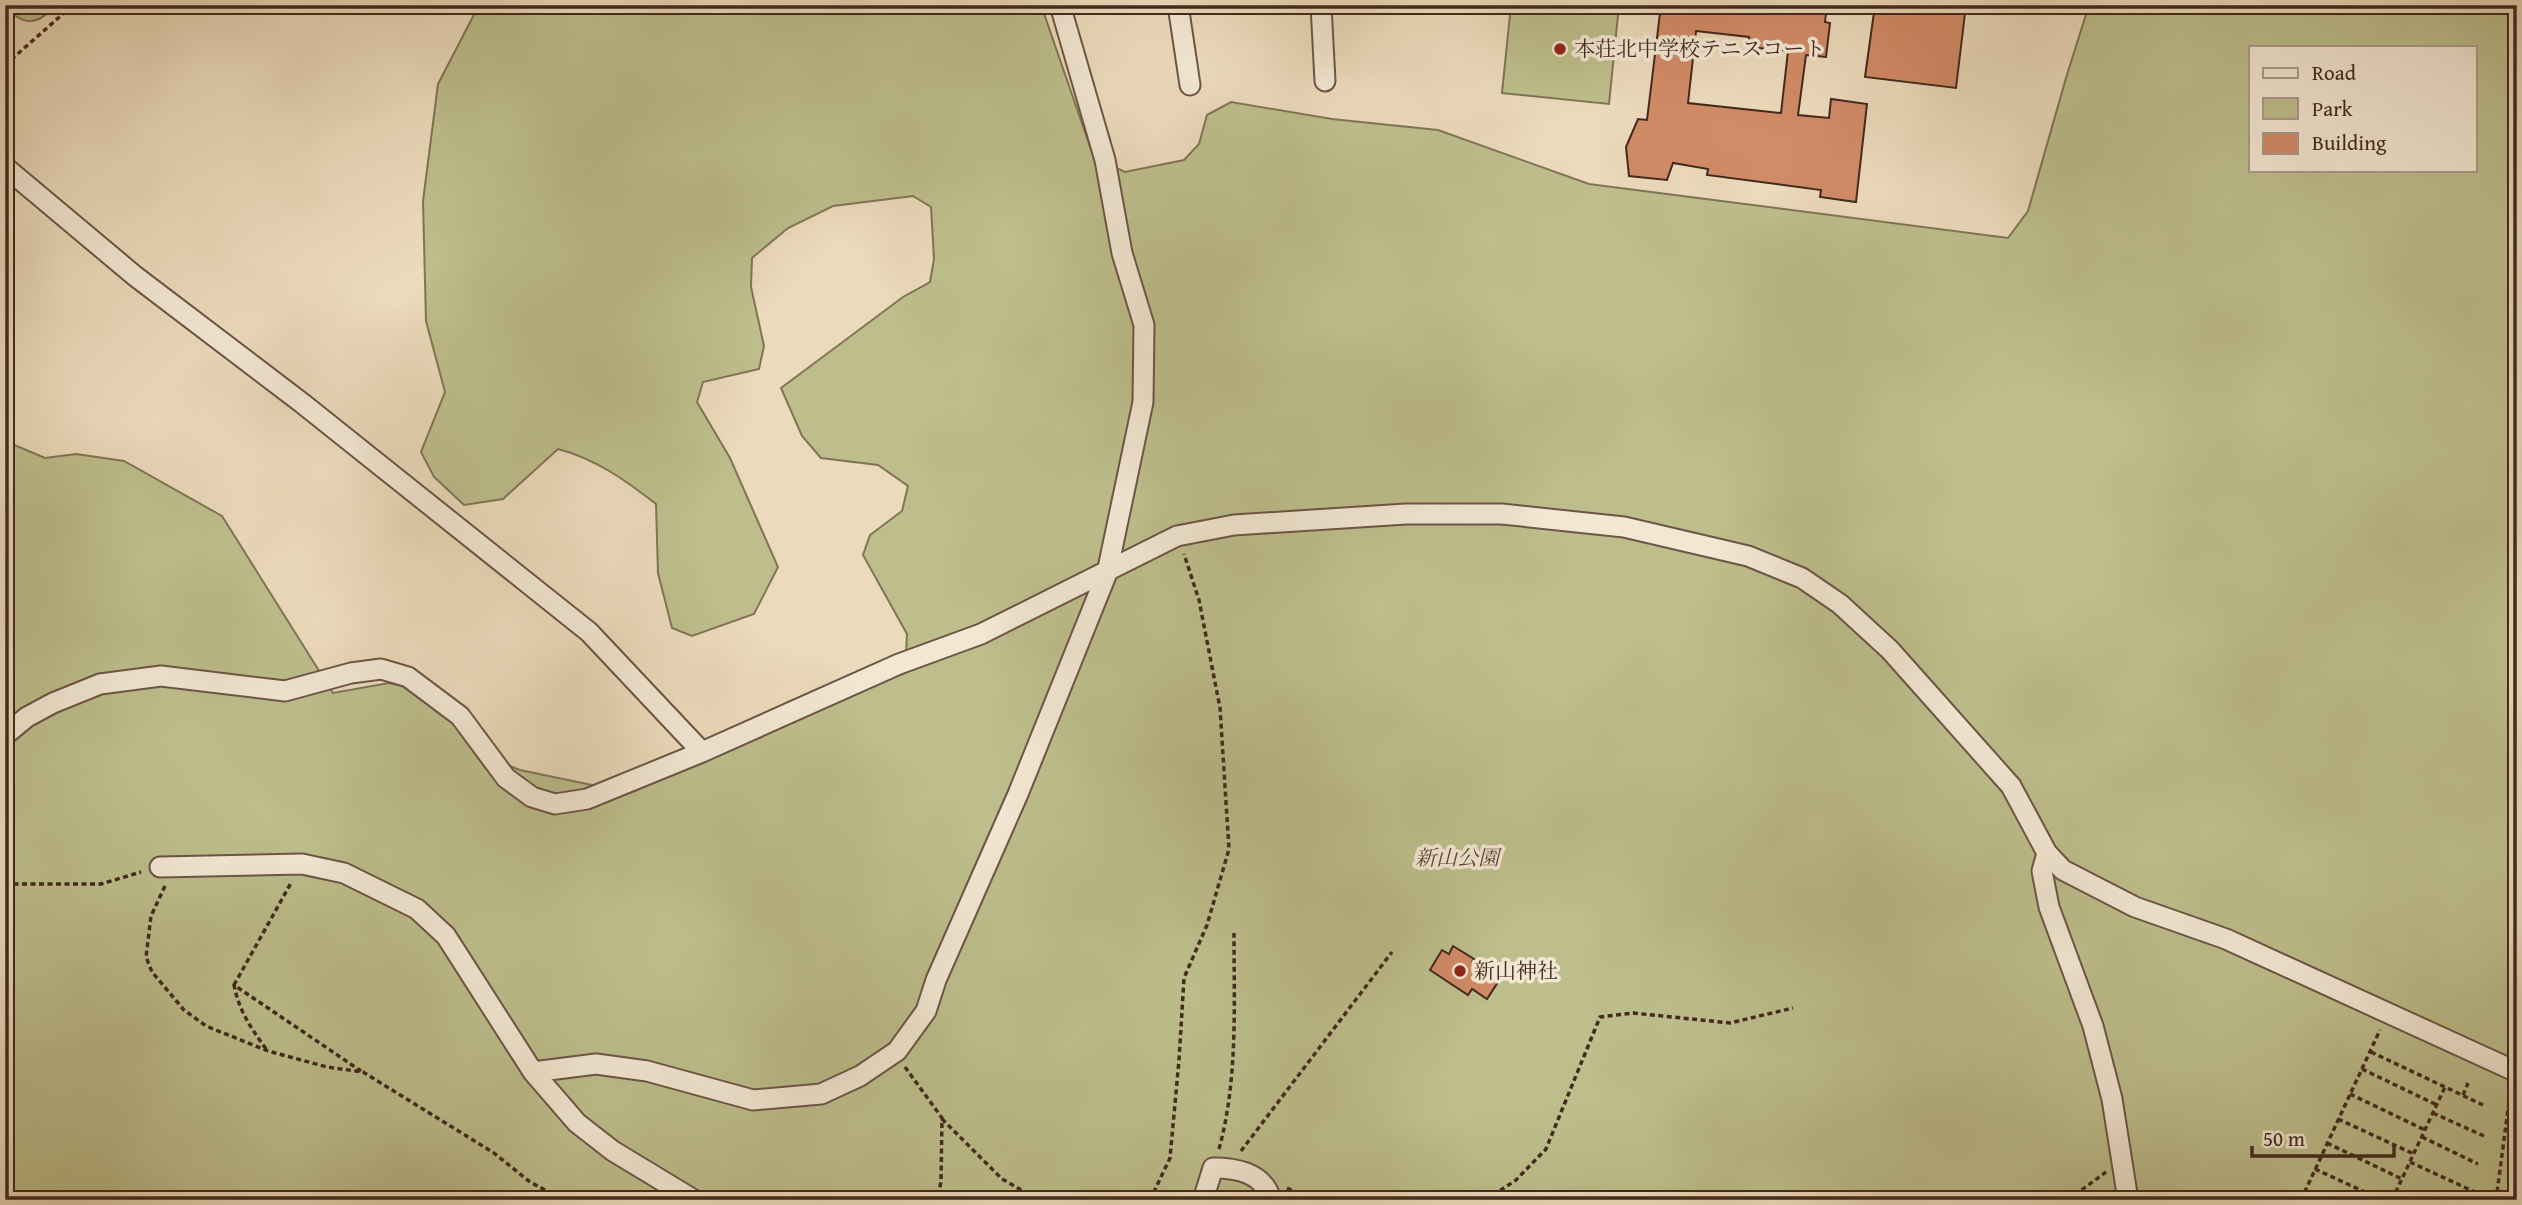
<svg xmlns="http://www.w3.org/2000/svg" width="2522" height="1205" font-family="'Gentium Book Plus','Noto Serif JP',serif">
	<rect width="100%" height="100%" fill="#ebdabb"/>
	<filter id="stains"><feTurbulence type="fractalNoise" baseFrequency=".00286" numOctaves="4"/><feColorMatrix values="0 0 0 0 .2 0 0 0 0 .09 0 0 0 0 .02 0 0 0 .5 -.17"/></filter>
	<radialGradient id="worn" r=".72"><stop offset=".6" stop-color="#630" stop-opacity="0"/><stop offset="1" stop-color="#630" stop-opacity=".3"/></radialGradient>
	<path fill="#bdbe8c" stroke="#807455" stroke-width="2" fill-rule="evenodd" d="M 5,5 L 56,5 C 38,25 23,28 5,5 Z
		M 479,5 L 1041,5 L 1094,158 L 1125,172 L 1184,160 L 1199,144 L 1207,115 L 1231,102 L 1332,119 L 1438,130 L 1589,184 L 2008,238 L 2028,211 L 2066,78 L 2089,5 L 2517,5 L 2517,1200 L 5,1200 L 5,441 L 45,458 L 76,454 L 124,461 L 222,516 L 333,693 L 389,683 L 402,686 L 455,723 L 478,754 L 520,770 L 630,793 L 869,685 L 905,673 L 907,634 L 863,555 L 870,535 L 902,511 L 908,486 L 878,465 L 821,458 L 802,436 L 781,388 L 903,297 L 930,282 L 934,259 L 931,207 L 913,196 L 833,206 L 788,228 L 752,258 L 751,287 L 764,346 L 759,369 L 703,382 L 697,402 L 730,458 L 778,567 L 754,614 L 692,636 L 672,628 L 658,573 L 656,504 C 625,480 596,459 558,449 L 503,499 L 464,505 L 434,477 L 421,452 L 445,392 L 426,321 L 423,201 L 438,84 ZM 2251,47 L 2475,47 L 2475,170 L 2251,170 Z
		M 1511,5 L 1619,5 L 1609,104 L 1502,93 Z"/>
	<path fill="#d18b67" stroke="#42291e" stroke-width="2" fill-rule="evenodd" d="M 1661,5 L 1827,5 L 1825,22 L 1830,23 L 1826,57 L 1806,55 L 1798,115 L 1829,118 L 1831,99 L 1867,104 L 1856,202 L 1820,197 L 1821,190 L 1707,175 L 1708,169 L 1673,163 L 1667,180 L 1629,176 L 1626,147 L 1638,119 L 1647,120 ZM 1696,31 L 1749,37 L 1748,47 L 1788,51 L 1781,113 L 1688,103 Z
		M 1875,5 L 1966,5 L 1956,88 L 1865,77 Z
		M 1453,946 L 1474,959 L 1472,962 L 1485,970 L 1483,973 L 1498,982 L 1487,999 L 1472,989 L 1468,995 L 1430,970 L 1442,950 L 1449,954 Z"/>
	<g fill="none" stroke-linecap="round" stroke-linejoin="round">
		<g stroke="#6c5545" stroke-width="23">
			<path id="street" d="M 1178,5 L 1190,85
				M 1321,5 L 1325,81
				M 5,167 L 135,276 L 302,403 L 589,632 L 702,752
				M 5,735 L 27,717 L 53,703 L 100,684 L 161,676 L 285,691 L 351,673 L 381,669 L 408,677 L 460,716 L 506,778 L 532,797 L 555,804 L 587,799 L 702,752 L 899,664 L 981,634 L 1177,536 L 1234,525 L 1406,514 L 1502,514 L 1624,527 L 1748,556 L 1802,578 L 1840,604 L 1890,650 L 2011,786 L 2047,853 L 2063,870 L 2135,907 L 2226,939 L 2517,1072
				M 2047,853 L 2042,871 L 2049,907 L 2093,1026 L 2112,1099 L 2128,1200
				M 160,867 L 302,864 L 344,873 L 417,909 L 446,936 L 533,1072 L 577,1123 L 613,1151 L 694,1200
				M 533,1072 L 596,1064 L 647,1071 L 753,1100 L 821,1094 L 860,1076 L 897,1051 L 926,1011 L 936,980 L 1018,794 L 1107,573 L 1143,402 L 1144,325 L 1122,253 L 1105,160 L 1060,5
				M 1203,1200 L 1213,1168 C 1238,1168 1264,1173 1271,1200"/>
		</g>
		<path stroke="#42291e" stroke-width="3.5" stroke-dasharray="5 3.5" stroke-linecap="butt" d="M 5,65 L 64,13 L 76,5
			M 5,884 L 101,884 L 141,872
			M 165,886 L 151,916 L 146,957 L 152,972 L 184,1010 L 206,1026 L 268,1051 L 327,1067 L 363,1072 L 494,1153 L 530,1182 L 564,1200
			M 234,985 L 291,883
			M 266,1049 C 251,1028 239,1011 234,985 L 361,1071
			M 2371,1052 L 2483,1105
			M 905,1067 L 942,1118 L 941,1182 L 937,1200
			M 2362,1069 L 2437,1105
			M 2350,1094 L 2425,1130
			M 2463,1095 L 2468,1083
			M 2433,1113 L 2484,1136
			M 942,1119 L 1002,1179 L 1039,1200
			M 2338,1119 L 2414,1154
			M 2422,1137 L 2478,1164
			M 2327,1143 L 2402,1179
			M 1219,1149 C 1238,1080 1234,1005 1234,933
			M 1241,1151 L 1392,952
			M 2410,1162 L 2477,1193
			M 2315,1169 L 2382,1200
			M 1287,1188 L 1314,1200
			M 2305,1192 L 2322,1200
			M 2396,1193 L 2410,1200
			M 1150,1200 L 1170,1158 L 1179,1060 L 1184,978 L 1207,925 L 1229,849 L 1220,708 L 1199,600 L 1184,554
			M 1486,1200 L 1516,1180 L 1546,1149 L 1600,1017 L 1633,1013 L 1730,1023 L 1793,1008
			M 2068,1200 L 2106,1172
			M 2301,1200 L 2380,1030
			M 2392,1200 L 2445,1087
			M 2496,1200 L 2511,1087"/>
		<use href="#street" stroke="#f2e7d3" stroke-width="19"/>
	</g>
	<g fill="#8f2418" stroke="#f2e7d3" stroke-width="2.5">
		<circle cx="1560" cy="49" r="7"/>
		<circle cx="1460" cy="971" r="7"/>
	</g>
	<g text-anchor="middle" stroke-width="7" stroke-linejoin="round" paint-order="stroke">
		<g font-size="21" fill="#42291e" stroke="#f2e7d3" text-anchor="start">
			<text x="1574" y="56">本荘北中学校テニスコート</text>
			<text x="1474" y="978">新山神社</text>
		</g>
		<g font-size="21" font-style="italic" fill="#5b4734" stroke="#f2e7d3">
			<text x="1457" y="865">新山公園</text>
		</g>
	</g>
	<rect width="2522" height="1205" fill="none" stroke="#ebdabb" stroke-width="28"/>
	<rect x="7" y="7" width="2508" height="1191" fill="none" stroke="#42291e" stroke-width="3.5"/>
	<rect x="14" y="14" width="2494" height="1177" fill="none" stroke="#42291e" stroke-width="2"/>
	<rect x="2249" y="46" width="228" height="126" fill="#f2e7d3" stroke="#ac9b8b" stroke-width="2"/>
	<rect x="2263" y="68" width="35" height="10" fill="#f2e7d3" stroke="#ac9b8b" stroke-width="2"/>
	<text x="2312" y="80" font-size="21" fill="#42291e">Road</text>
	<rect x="2263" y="98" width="35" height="21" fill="#bdbe8c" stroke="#ac9b8b" stroke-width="2"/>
	<text x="2312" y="116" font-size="21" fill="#42291e">Park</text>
	<rect x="2263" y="133" width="35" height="21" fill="#d18b67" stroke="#ac9b8b" stroke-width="2"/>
	<text x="2312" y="150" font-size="21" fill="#42291e">Building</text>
	<path d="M2252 1146v10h142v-10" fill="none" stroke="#42291e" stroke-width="3.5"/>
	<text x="2263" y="1146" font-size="21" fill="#42291e" stroke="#f2e7d3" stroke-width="5" paint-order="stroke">50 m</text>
	<rect width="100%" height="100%" filter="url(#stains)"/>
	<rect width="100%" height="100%" fill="url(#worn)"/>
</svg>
